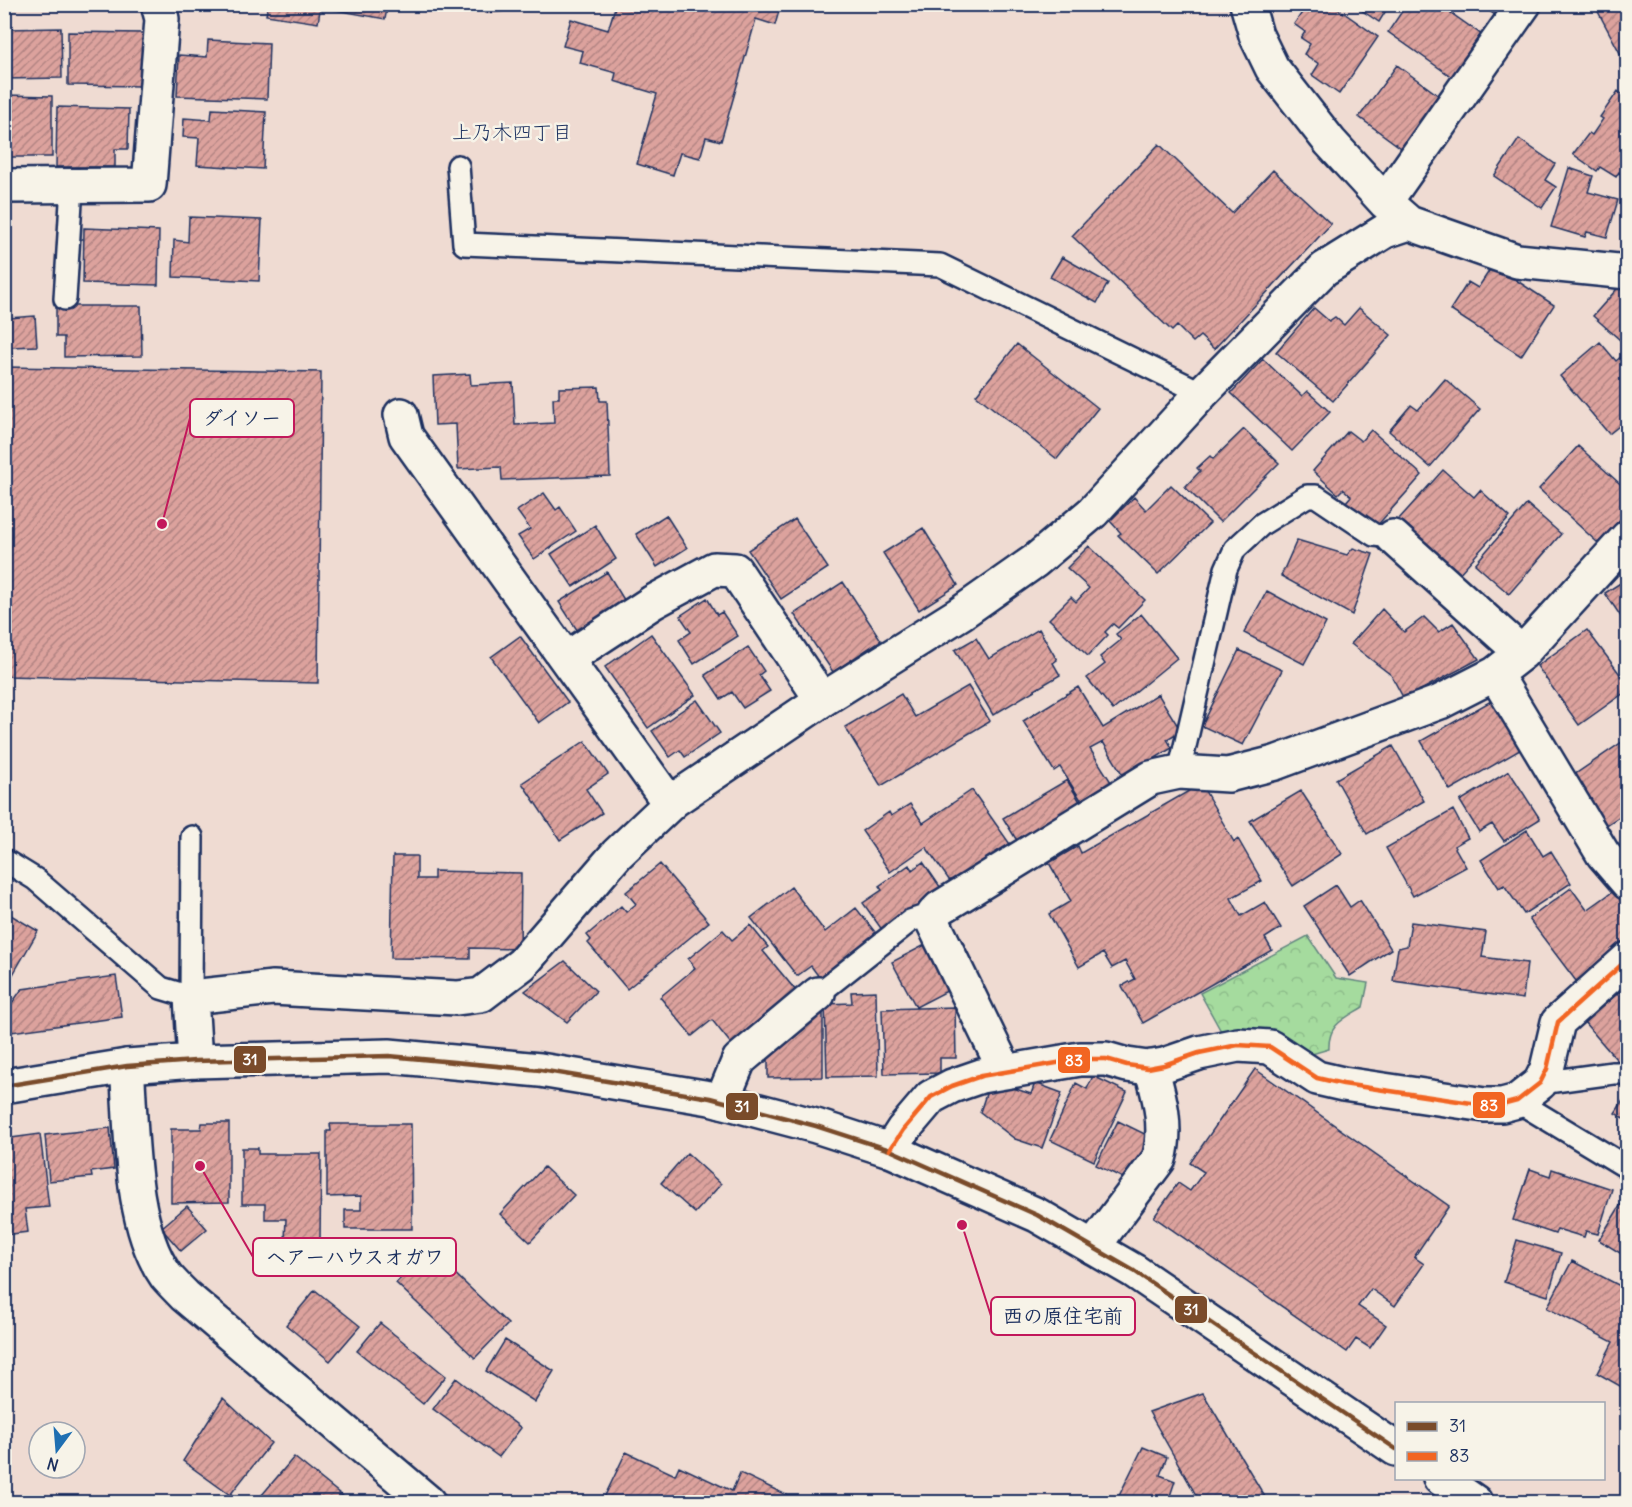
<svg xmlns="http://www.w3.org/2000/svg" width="1632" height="1507" font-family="Delius,'Klee One',sans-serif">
	<defs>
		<pattern id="park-crowns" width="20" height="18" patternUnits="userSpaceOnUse" patternTransform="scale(1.5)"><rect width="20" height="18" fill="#a5db9e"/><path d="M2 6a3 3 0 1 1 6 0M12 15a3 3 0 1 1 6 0" fill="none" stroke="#8dbc8a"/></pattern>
		<pattern id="building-hatch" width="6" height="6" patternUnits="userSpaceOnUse" patternTransform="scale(1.5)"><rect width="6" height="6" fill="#dca29d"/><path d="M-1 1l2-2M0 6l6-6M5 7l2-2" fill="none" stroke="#b28483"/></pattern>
	</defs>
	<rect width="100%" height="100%" fill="#efdbd2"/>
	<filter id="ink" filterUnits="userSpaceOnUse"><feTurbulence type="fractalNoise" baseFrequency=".0167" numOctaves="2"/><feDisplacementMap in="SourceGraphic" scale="12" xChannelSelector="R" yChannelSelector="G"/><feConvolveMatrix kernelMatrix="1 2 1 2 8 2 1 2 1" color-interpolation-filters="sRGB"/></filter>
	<g filter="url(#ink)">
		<path fill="url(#park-crowns)" stroke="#60857e" stroke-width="1.5" d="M 1308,936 L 1336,978 L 1368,983 L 1363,1007 C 1344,1019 1328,1024 1329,1049 L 1312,1054 C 1278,1031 1264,1023 1222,1033 L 1200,993 Z"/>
		<path fill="url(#building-hatch)" stroke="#1b2f5e" stroke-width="1.5" d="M 268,4 L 321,4 L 318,23 L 266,15 Z
			M 331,4 L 388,4 L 385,19 L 330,9 Z
			M 485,4 L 550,4 L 550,7 L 486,13 Z
			M 616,4 L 781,4 L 775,25 L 756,19 L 721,141 L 706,137 L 700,158 L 680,153 L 673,175 L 637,164 L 657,94 L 614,81 L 616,73 L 580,63 L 583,51 L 563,46 L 571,19 L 608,30 Z
			M 1308,4 L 1331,4 L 1378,37 L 1339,94 L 1312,75 L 1319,64 L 1304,54 L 1310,44 L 1301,38 L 1305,32 L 1294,24 Z
			M 1352,4 L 1390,4 L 1379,22 Z
			M 1407,4 L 1438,4 L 1482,35 L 1452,77 L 1388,32 Z
			M 1479,4 L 1506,4 L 1498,17 Z
			M 1594,4 L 1628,4 L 1628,51 L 1621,55 Z
			M 4,9 L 6,29 L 61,28 L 62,78 L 4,79 Z
			M 68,32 L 143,33 L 143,86 L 68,85 Z
			M 208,40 L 269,43 L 267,99 L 177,96 L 179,55 L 207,57 Z
			M 1397,65 L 1446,101 L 1408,153 L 1359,117 Z
			M 1618,91 L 1628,99 L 1626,177 L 1619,172 L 1616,177 L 1600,167 L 1597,171 L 1573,154 L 1589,133 L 1592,135 L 1603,119 L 1600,117 Z
			M 4,95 L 52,96 L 52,157 L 4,157 Z
			M 57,107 L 129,109 L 128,149 L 115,149 L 115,167 L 56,167 Z
			M 212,109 L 266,112 L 263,169 L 197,165 L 199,138 L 183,137 L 184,118 L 211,120 Z
			M 1519,139 L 1555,164 L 1545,180 L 1556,187 L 1542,208 L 1494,176 Z
			M 1159,144 L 1232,213 L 1273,170 L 1331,224 L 1214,349 L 1200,336 L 1193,342 L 1177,326 L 1172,331 L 1072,236 Z
			M 1569,168 L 1593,176 L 1588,192 L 1618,200 L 1607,237 L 1587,232 L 1585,237 L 1551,227 Z
			M 189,217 L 262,220 L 259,281 L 173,277 L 174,240 L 188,242 Z
			M 84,228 L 159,231 L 158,285 L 83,283 Z
			M 1062,257 L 1108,283 L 1097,303 L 1050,277 Z
			M 1493,265 L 1554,305 L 1521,356 L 1450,310 L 1468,282 L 1478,288 Z
			M 1624,281 L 1628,284 L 1628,347 L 1593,316 Z
			M 4,299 L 7,299 L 8,318 L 35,316 L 37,346 L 11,347 L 12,356 L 4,356 Z
			M 56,306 L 141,306 L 142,356 L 64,357 L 64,337 L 56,337 Z
			M 1314,308 L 1329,321 L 1335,317 L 1344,325 L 1359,308 L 1391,335 L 1333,401 L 1276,352 Z
			M 1600,342 L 1616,361 L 1623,355 L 1628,360 L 1628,419 L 1609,434 L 1560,376 Z
			M 1017,344 L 1098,408 L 1057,459 L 976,395 Z
			M 1263,359 L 1302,396 L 1307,391 L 1330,412 L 1292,451 L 1231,393 Z
			M 4,367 L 321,372 L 318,683 L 4,676 Z
			M 470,374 L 471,385 L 513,383 L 515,425 L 554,423 L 553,398 L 559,398 L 559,388 L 599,387 L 600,401 L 607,401 L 610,476 L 502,480 L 501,467 L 458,469 L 456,424 L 435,425 L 433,376 Z
			M 1445,379 L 1480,409 L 1430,467 L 1389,431 L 1411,405 L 1418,410 Z
			M 1244,429 L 1279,463 L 1220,522 L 1185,487 L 1200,471 L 1197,468 L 1210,456 L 1213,459 Z
			M 1371,430 L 1422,475 L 1375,528 L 1346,502 L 1351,496 L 1343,489 L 1338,494 L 1313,471 L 1348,431 L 1361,441 Z
			M 1578,446 L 1628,491 L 1628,511 L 1598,543 L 1539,489 Z
			M 1443,470 L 1474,497 L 1480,490 L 1510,517 L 1458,575 L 1398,520 Z
			M 1171,485 L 1210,523 L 1158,574 L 1118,535 L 1121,533 L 1110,521 L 1134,497 L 1146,510 Z
			M 544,493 L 556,510 L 560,507 L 576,531 L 534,559 L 518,536 L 530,529 L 517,511 Z
			M 1527,504 L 1561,534 L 1509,594 L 1475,564 Z
			M 666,515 L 687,548 L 657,567 L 636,534 Z
			M 795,519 L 828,568 L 781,599 L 748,550 Z
			M 595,525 L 616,559 L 573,587 L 551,554 Z
			M 923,528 L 958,585 L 919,610 L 883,553 Z
			M 1297,540 L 1347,555 L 1353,548 L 1373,554 L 1352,615 L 1281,576 Z
			M 1089,546 L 1145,600 L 1118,628 L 1113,624 L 1105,632 L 1108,635 L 1088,656 L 1049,619 L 1071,597 L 1076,602 L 1089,588 L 1067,568 Z
			M 607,572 L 626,603 L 579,633 L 559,602 Z
			M 1628,578 L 1628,627 L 1605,593 Z
			M 843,582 L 881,640 L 833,672 L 794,614 Z
			M 1267,591 L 1326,623 L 1304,664 L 1244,633 Z
			M 707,598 L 717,615 L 722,612 L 738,636 L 694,664 L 679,640 L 691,632 L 680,616 Z
			M 1382,609 L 1404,632 L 1424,617 L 1439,632 L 1453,623 L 1479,659 L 1404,699 L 1391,675 L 1351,644 Z
			M 1141,614 L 1177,658 L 1113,710 L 1087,678 L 1105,664 L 1100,657 L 1121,640 L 1116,634 Z
			M 1039,629 L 1057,660 L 1053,663 L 1060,675 L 993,715 L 955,650 L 976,638 L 989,659 Z
			M 1587,630 L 1628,685 L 1628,690 L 1579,725 L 1537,666 Z
			M 651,634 L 695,695 L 648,728 L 605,667 Z
			M 520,636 L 568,702 L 539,723 L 491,657 Z
			M 748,647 L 764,671 L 759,675 L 770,691 L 743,708 L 732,692 L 721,699 L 705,675 Z
			M 1239,650 L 1282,670 L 1243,745 L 1202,726 Z
			M 968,686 L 990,721 L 881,786 L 845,727 L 901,694 L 915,717 Z
			M 1078,687 L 1103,728 L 1158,694 L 1181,731 L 1167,739 L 1172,748 L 1124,777 L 1103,742 L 1090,749 L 1111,782 L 1081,800 L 1060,767 L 1054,771 L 1023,721 Z
			M 697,700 L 720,733 L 685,757 L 680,750 L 670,757 L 652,731 Z
			M 1491,701 L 1520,750 L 1450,790 L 1421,741 Z
			M 1628,738 L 1628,811 L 1605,826 L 1571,777 Z
			M 585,741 L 608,774 L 586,789 L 602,813 L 560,840 L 522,783 Z
			M 1393,746 L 1424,801 L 1367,834 L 1336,779 Z
			M 1509,771 L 1540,819 L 1504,841 L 1492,824 L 1479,832 L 1460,801 Z
			M 1067,780 L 1082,805 L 1019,844 L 1003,818 Z
			M 1201,784 L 1234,842 L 1238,839 L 1262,881 L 1231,898 L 1241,916 L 1265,902 L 1281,928 L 1265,938 L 1272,950 L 1143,1023 L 1122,986 L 1135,979 L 1125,961 L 1112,968 L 1103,953 L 1079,967 L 1049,914 L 1071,901 L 1049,863 L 1078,846 L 1081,853 Z
			M 972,790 L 1012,847 L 954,887 L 926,847 L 890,872 L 862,831 L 889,812 L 891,816 L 910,804 L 923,823 Z
			M 1301,791 L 1342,854 L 1293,886 L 1250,821 Z
			M 1453,810 L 1468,838 L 1454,846 L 1466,867 L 1413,896 L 1386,848 Z
			M 1527,830 L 1543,856 L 1551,851 L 1571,883 L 1524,914 L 1504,885 L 1499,888 L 1481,860 Z
			M 393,856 L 417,856 L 417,879 L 434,879 L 434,871 L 521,873 L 520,949 L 470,948 L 470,959 L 391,958 Z
			M 923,862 L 945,894 L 885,934 L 863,903 L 882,890 L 879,886 L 909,865 L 912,870 Z
			M 660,864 L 709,922 L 627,989 L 588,943 L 591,940 L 587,935 L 621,906 L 626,912 L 636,904 L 626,892 Z
			M 1336,885 L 1350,907 L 1360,900 L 1391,949 L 1350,976 L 1304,906 Z
			M 791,887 L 825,932 L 856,908 L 879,937 L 822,981 L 811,966 L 797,976 L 751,918 Z
			M 1571,888 L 1587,910 L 1618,888 L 1628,900 L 1628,943 L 1576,981 L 1529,919 Z
			M 4,911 L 38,931 L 4,990 Z
			M 1411,922 L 1486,932 L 1482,957 L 1527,963 L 1523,999 L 1393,981 L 1398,948 L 1407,946 Z
			M 750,925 L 768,947 L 763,951 L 797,992 L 732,1045 L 712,1020 L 692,1036 L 660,997 L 695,968 L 688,959 L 723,930 L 732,940 Z
			M 925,945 L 949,990 L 916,1007 L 892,962 Z
			M 565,961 L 596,991 L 567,1022 L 525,991 Z
			M 116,976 L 122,1017 L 4,1033 L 4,1014 L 22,989 Z
			M 1628,985 L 1628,1064 L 1623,1067 L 1584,1022 Z
			M 876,991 L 878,1076 L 827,1077 L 825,1004 L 852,1003 L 851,992 Z
			M 823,1001 L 823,1077 L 768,1078 L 768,1046 Z
			M 955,1007 L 956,1058 L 940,1058 L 940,1073 L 884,1074 L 882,1009 Z
			M 1255,1069 L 1449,1206 L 1414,1257 L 1424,1264 L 1395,1306 L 1371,1289 L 1358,1306 L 1386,1325 L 1370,1348 L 1356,1339 L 1347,1352 L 1154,1217 L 1178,1183 L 1190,1191 L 1204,1172 L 1190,1163 Z
			M 1093,1076 L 1127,1092 L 1094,1161 L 1050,1140 L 1076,1083 L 1087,1089 Z
			M 1035,1083 L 1062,1093 L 1042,1148 L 1015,1139 L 980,1112 L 987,1091 L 1010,1087 L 1031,1094 Z
			M 1628,1093 L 1628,1121 L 1615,1113 Z
			M 1118,1121 L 1151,1137 L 1129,1181 L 1096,1165 Z
			M 202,1123 L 229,1123 L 229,1202 L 171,1203 L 171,1129 L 201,1129 Z
			M 330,1124 L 411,1124 L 412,1229 L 345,1229 L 345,1210 L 361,1210 L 361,1196 L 327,1197 L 327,1131 L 331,1131 Z
			M 110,1128 L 114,1169 L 91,1172 L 92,1177 L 49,1181 L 45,1135 Z
			M 40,1134 L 49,1207 L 25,1209 L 28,1232 L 4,1235 L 4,1139 Z
			M 242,1148 L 258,1148 L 258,1154 L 321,1154 L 320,1241 L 285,1240 L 286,1219 L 265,1219 L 265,1204 L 242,1204 Z
			M 687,1153 L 721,1184 L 695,1213 L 661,1183 Z
			M 544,1167 L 574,1195 L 530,1242 L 500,1214 Z
			M 1530,1169 L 1550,1176 L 1552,1169 L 1612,1189 L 1598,1234 L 1586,1231 L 1584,1237 L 1557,1229 L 1555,1234 L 1513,1220 Z
			M 1628,1193 L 1628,1258 L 1599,1240 Z
			M 187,1206 L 207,1229 L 181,1251 L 161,1228 Z
			M 1517,1240 L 1561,1253 L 1548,1296 L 1504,1282 Z
			M 429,1249 L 508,1324 L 475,1358 L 396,1283 Z
			M 1572,1261 L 1628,1290 L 1627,1390 L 1597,1373 L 1613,1342 L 1547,1308 Z
			M 315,1290 L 360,1326 L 330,1361 L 286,1325 Z
			M 380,1323 L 446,1376 L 423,1404 L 357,1351 Z
			M 505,1340 L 554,1371 L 535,1402 L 486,1371 Z
			M 456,1378 L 521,1428 L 499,1457 L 433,1409 Z
			M 1203,1393 L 1268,1502 L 1200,1502 L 1149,1412 Z
			M 223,1398 L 271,1443 L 230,1495 L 183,1461 Z
			M 1143,1447 L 1167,1457 L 1160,1475 L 1175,1481 L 1168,1502 L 1116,1502 Z
			M 626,1452 L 675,1475 L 679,1466 L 732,1491 L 740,1473 L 801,1502 L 602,1502 Z
			M 294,1457 L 350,1502 L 256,1502 Z"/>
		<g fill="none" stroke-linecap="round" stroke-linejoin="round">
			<g stroke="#1b2f5e" stroke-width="26">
				<path id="lane" d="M 458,166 L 464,244 L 940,265 L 1202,393
					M 65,299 L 72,186
					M 1179,772 L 1226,569 L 1235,549 L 1262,524 L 1307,496 L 1316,496 L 1374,535 L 1393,537
					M 4,860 L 35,879 L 161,988 L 191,997 L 192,837
					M 818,994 L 910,921 L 925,916 L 932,916
					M 1540,1083 L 1613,1073 L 1628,1073
					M 1517,1101 L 1628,1168"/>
			</g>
			<g stroke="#1b2f5e" stroke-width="38">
				<path id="street" d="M 1247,4 L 1256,35 L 1272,68 L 1330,142 L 1385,202 L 1409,223 L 1517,261 L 1628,272
					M 4,186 L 149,185 L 162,19 L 158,4
					M 1385,202 L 1524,4
					M 401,415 L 406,436 L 670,804
					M 1393,537 L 1522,653
					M 566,659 L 653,602 L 714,569 L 735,570 L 822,700
					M 1495,674 L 1603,854 L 1628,883
					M 195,1061 L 191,997 L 273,988 L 457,998 L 481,995 L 522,964 L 617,854 L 674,800 L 822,700 L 961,613 L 1035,561 L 1093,512 L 1202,393 L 1324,269 L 1385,231 L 1409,223
					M 127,1066 C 132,1129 129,1224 166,1276 C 172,1283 179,1290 185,1296 L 428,1502
					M 1003,1072 L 999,1058 L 932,920 L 934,914 L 940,908 L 1151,778 L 1179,772 L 1228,775 L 1275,763 L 1440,702 L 1495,674 L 1522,653 L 1628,537
					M 722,1101 L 739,1060 L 818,994
					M 890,1150 L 903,1130 L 931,1097 L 952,1086 L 981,1076 L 1080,1059 L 1106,1059 L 1127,1065 L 1148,1068 L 1164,1065 L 1199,1053 L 1238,1045 L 1270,1047 L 1317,1078 L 1343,1084 L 1485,1105 L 1502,1105 L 1517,1101 L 1540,1083 L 1547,1069 L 1558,1022 L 1628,959
					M 1093,1247 L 1159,1159 C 1168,1128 1160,1098 1151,1067"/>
			</g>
			<g stroke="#1b2f5e" stroke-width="38">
				<path id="secondary" d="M 4,1086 L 127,1066 L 195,1061 L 389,1056 L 540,1070 L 710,1098 L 816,1126 L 890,1150 L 1037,1215 L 1134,1271 L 1396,1449
					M 1440,1478 L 1475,1502"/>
			</g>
			<use href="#lane" stroke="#f7f3e8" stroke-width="21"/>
			<use href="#street" stroke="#f7f3e8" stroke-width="33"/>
			<use href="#secondary" stroke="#f7f3e8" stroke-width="33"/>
			<g stroke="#f7f3e8" stroke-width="9">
				<path id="bus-1" d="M 4,1086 L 127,1066 L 195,1061 L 389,1056 L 540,1070 L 710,1098 L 816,1126 L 890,1150 L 1037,1215 L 1134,1271 L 1396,1449"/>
			</g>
			<g stroke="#f7f3e8" stroke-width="9">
				<path id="bus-2" d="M 890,1150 L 903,1130 L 931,1097 L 952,1086 L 981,1076 L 1080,1059 L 1106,1059 L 1127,1065 L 1148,1068 L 1164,1065 L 1199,1053 L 1238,1045 L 1270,1047 L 1317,1078 L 1343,1084 L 1485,1105 L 1502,1105 L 1517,1101 L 1540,1083 L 1547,1069 L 1558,1022 L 1628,959"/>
			</g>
			<use href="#bus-1" stroke="#7a4b2a" stroke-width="4.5"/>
			<use href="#bus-2" stroke="#f26522" stroke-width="4.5"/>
		</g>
	</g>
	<g text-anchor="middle" stroke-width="5" stroke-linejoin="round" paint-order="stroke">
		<g font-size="20" fill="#1b2f5e" stroke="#f7f3e8">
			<text x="512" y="139">上乃木四丁目</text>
		</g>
	</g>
	<path fill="none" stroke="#c2185b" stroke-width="2" d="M162 524L190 418M200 1166L253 1257M962 1225L991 1316"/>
	<g fill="#c2185b" stroke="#f7f3e8" stroke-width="2">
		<circle cx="162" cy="524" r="6"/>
		<circle cx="200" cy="1166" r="6"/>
		<circle cx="962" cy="1225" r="6"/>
	</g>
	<g fill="#f7f3e8" stroke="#c2185b" stroke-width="2">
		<rect x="190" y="399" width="104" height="38" rx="6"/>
		<rect x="253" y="1238" width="203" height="38" rx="6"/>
		<rect x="991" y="1297" width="144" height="38" rx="6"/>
	</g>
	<g font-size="20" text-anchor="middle" font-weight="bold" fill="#1b2f5e">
		<text x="242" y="425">ダイソー</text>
		<text x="355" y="1264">ヘアーハウスオガワ</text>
		<text x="1063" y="1323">西の原住宅前</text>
	</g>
	<g stroke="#f7f3e8" stroke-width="2">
		<rect x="233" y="1045" width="34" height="29" rx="6" fill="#7a4b2a"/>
		<rect x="1057" y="1046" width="34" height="28" rx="6" fill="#f26522"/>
		<rect x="1472" y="1091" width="34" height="28" rx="6" fill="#f26522"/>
		<rect x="725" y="1092" width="34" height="29" rx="6" fill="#7a4b2a"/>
		<rect x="1174" y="1295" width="34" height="29" rx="6" fill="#7a4b2a"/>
	</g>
	<g font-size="16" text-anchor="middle" font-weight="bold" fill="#fff">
		<text x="250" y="1065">31</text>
		<text x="1074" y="1066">83</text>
		<text x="1489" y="1111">83</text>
		<text x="742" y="1112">31</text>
		<text x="1191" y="1315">31</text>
	</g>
	<rect width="1632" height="1507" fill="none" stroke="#f7f3e8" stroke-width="24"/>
	<rect x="12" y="12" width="1608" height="1483" fill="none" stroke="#1b2f5e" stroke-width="2" filter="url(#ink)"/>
	<rect x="1395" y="1402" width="210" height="78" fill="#f7f3e8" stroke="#9fa5b1" stroke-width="1.5"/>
	<rect x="1407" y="1422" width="30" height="9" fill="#7a4b2a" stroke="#9fa5b1" stroke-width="1.5"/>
	<text x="1449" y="1432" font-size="18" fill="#1b2f5e">31</text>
	<rect x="1407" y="1452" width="30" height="9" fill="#f26522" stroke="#9fa5b1" stroke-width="1.5"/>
	<text x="1449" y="1462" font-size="18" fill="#1b2f5e">83</text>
	<g transform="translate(57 1450) rotate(196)"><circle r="28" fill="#f7f3e8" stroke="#9fa5b1" stroke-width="1.5"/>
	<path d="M0-4.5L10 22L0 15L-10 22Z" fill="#1f6fb2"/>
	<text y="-9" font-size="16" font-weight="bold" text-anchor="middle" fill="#1b2f5e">N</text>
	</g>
</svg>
